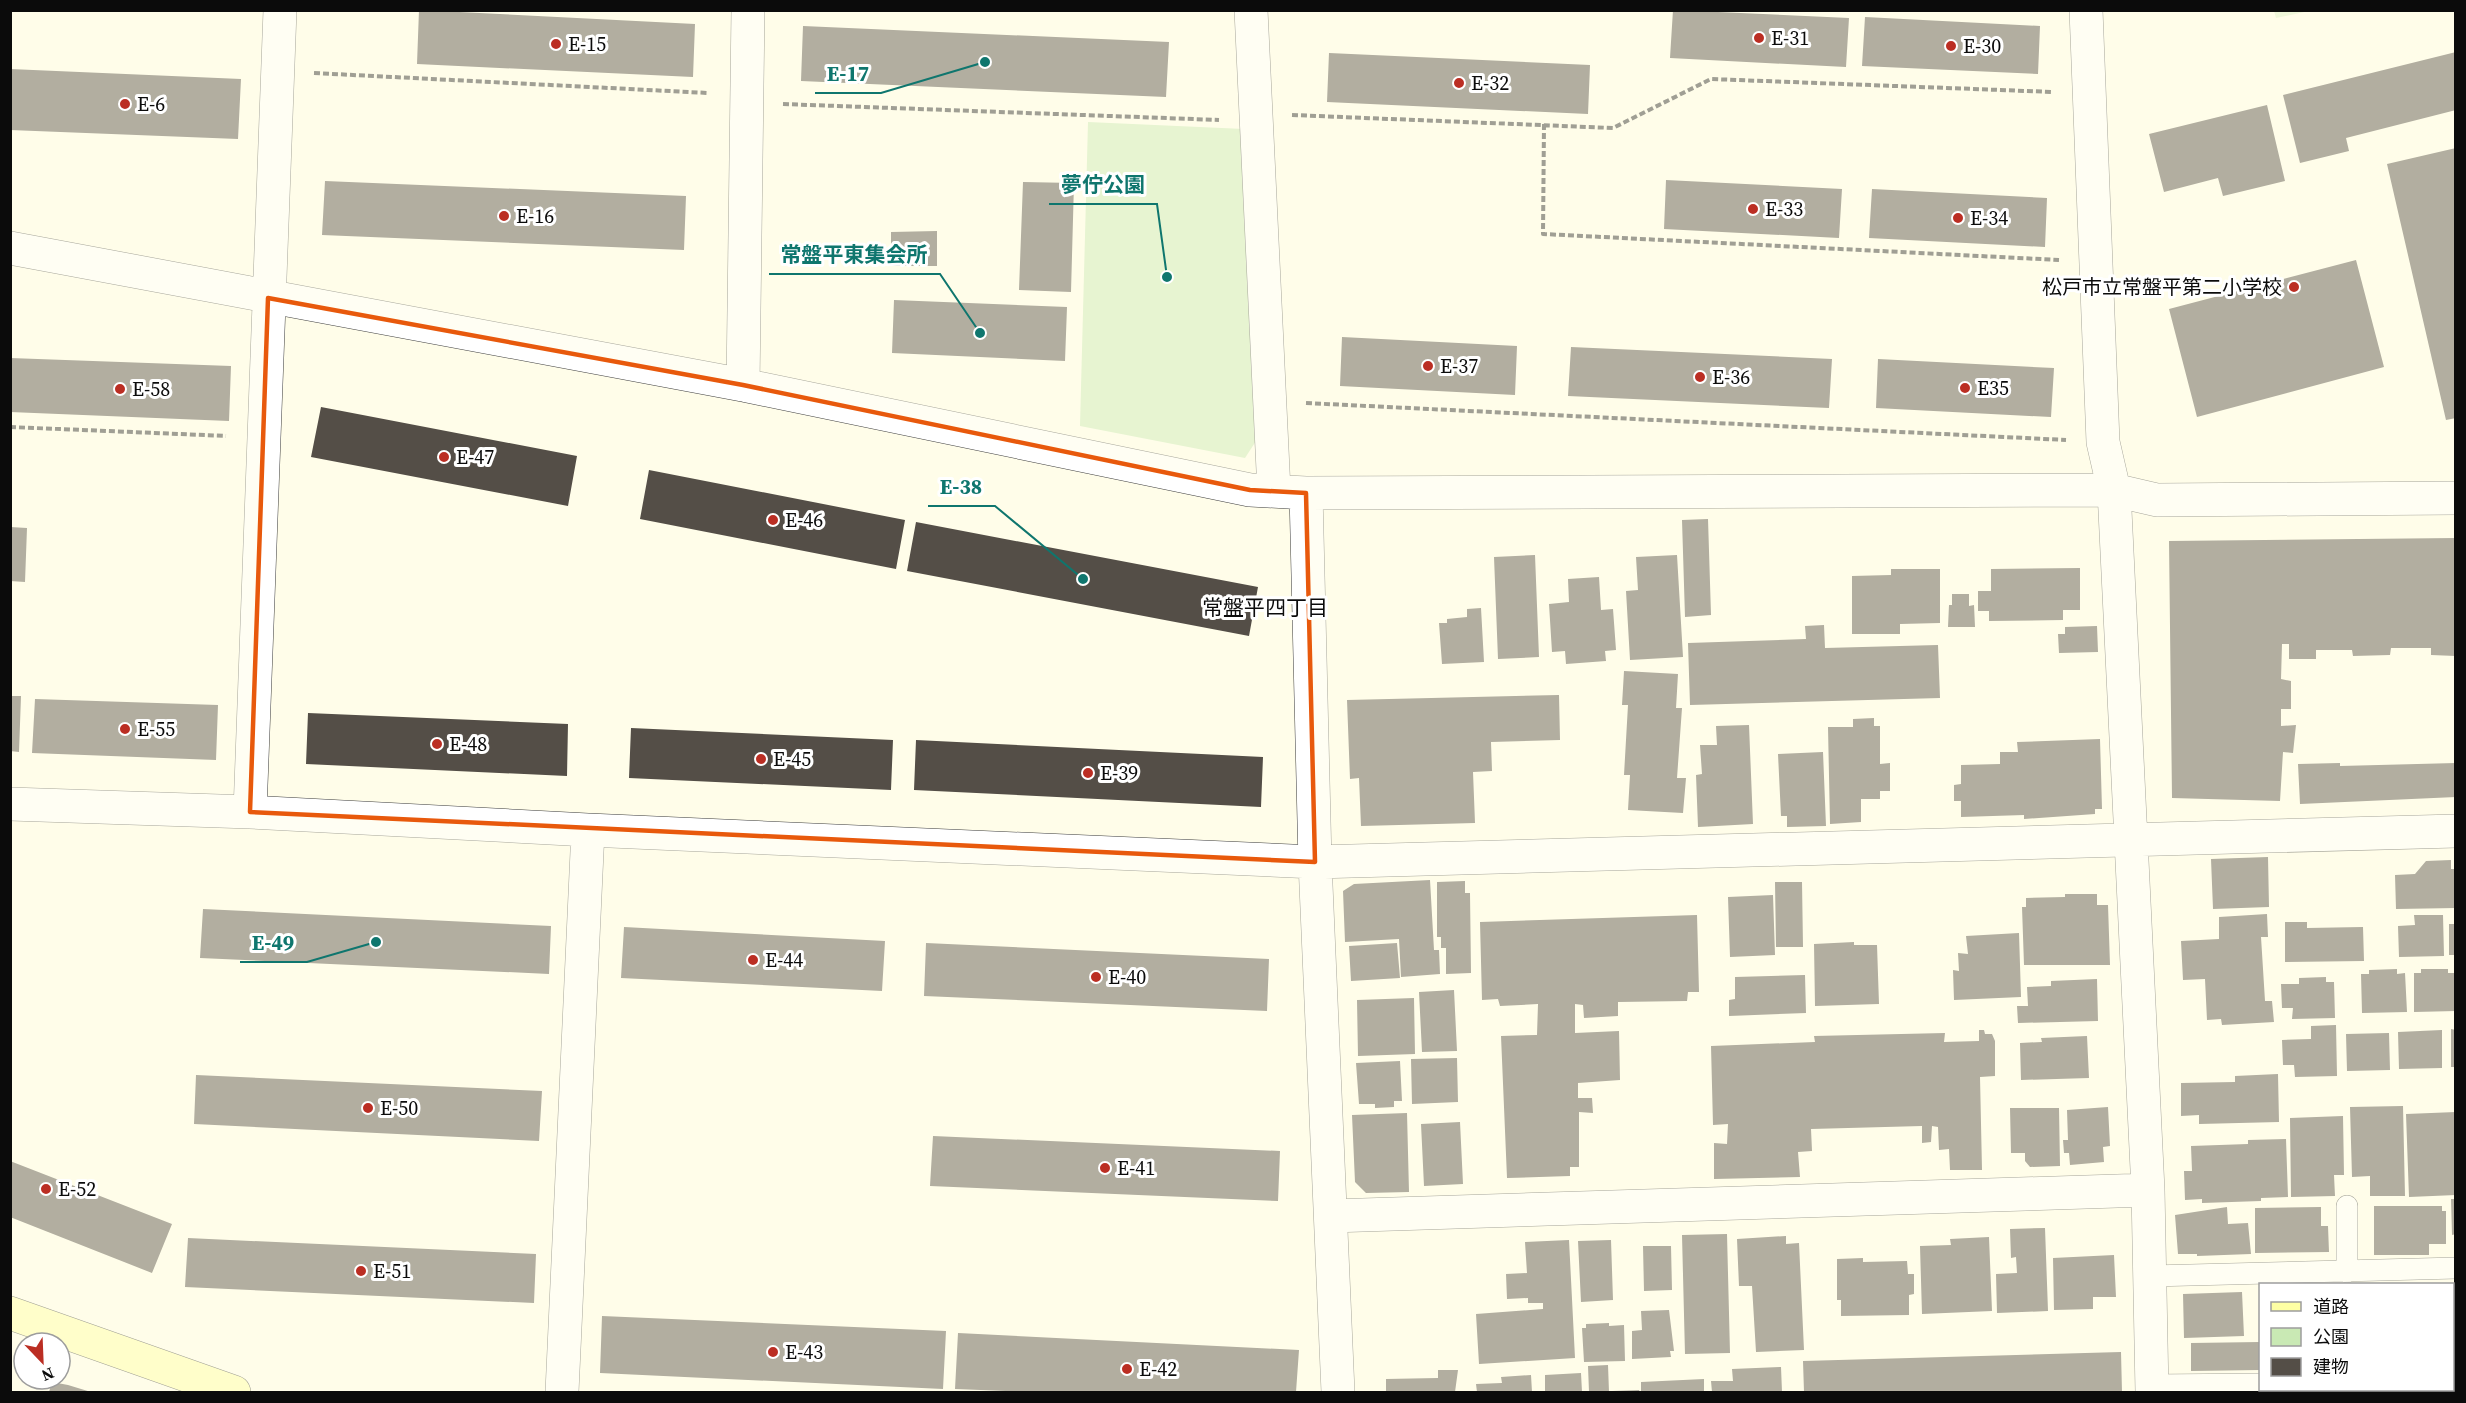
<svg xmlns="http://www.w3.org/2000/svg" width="2466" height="1403" font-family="'Source Serif 4','Noto Sans JP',serif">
	<rect width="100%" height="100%" fill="#fffde9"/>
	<path fill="#c9e9b4" d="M 1088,122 L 1244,129 L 1256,441 L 1245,458 L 1080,426 Z"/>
	<path fill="#dcf0c5" d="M 2274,11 L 2274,10 L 2309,11 L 2276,18 Z"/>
	<path fill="#544e47" d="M 419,10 L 695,24 L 693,77 L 417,64 Z
		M 1673,10 L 1849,18 L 1846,67 L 1670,58 Z
		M 1865,17 L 2040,26 L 2038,74 L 1862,66 Z
		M 803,26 L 1169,42 L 1166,97 L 801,81 Z
		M 2456,52 L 2456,110 L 2346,138 L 2349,151 L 2300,163 L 2283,95 Z
		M 1329,53 L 1590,65 L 1588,114 L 1327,102 Z
		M 10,69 L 241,79 L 238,139 L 10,130 Z
		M 2267,105 L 2285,181 L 2223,196 L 2218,178 L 2164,192 L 2149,134 Z
		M 2456,148 L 2456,418 L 2446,420 L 2387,164 Z
		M 1666,180 L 1842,189 L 1839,238 L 1664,229 Z
		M 325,181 L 686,196 L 684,250 L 322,235 Z
		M 1023,182 L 1074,183 L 1071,292 L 1019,290 Z
		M 1872,189 L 2047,198 L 2045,247 L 1869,238 Z
		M 937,231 L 937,266 L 891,266 L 891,232 Z
		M 2356,260 L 2384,367 L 2197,417 L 2169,309 Z
		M 894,300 L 1067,307 L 1065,361 L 892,353 Z
		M 1342,337 L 1517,346 L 1515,395 L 1340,386 Z
		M 1571,347 L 1832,359 L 1829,408 L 1568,396 Z
		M 10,358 L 231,366 L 229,421 L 10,412 Z
		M 1878,359 L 2054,368 L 2051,417 L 1876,408 Z
		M 321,407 L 577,456 L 568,506 L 311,457 Z
		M 649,470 L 905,520 L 896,569 L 640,519 Z
		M 1708,519 L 1711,615 L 1685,617 L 1682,520 Z
		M 916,522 L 1258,587 L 1249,636 L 907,571 Z
		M 10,527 L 27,528 L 25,582 L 10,581 Z
		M 2456,538 L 2456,656 L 2431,655 L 2431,648 L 2391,648 L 2390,655 L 2353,656 L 2352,650 L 2316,650 L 2316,659 L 2289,659 L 2289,644 L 2282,644 L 2281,679 L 2291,681 L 2291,709 L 2281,709 L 2281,726 L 2296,725 L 2293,753 L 2283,752 L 2280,801 L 2172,798 L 2169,541 Z
		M 1535,555 L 1539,657 L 1498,659 L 1494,557 Z
		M 1677,555 L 1683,657 L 1630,660 L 1626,591 L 1638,590 L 1636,557 Z
		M 2080,568 L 2080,610 L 2063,610 L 2063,620 L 1989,621 L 1989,611 L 1978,611 L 1978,591 L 1991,591 L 1991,569 Z
		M 1891,569 L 1940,569 L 1940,623 L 1900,624 L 1900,634 L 1852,634 L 1852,576 L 1891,575 Z
		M 1599,577 L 1601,610 L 1613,609 L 1616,650 L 1605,651 L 1606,661 L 1566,664 L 1565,651 L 1552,652 L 1549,604 L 1569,602 L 1568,579 Z
		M 1952,594 L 1969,594 L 1969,606 L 1974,605 L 1975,627 L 1948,627 L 1949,605 L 1952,605 Z
		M 1481,608 L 1484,662 L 1442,664 L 1439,623 L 1447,623 L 1447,619 L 1467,617 L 1467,609 Z
		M 1824,625 L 1825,648 L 1938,645 L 1940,698 L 1690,705 L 1688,643 L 1806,639 L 1805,626 Z
		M 2097,626 L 2098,652 L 2059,653 L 2058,634 L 2065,634 L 2065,627 Z
		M 1624,671 L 1678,674 L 1676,708 L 1682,708 L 1677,778 L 1686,778 L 1683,813 L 1628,810 L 1630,775 L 1624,775 L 1628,705 L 1622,705 Z
		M 1559,695 L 1560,740 L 1491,742 L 1492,771 L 1473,772 L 1475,823 L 1361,826 L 1359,778 L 1350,779 L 1347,700 Z
		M 10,696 L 21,696 L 19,752 L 10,751 Z
		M 35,699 L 218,705 L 216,760 L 32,753 Z
		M 308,713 L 568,724 L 567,776 L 306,764 Z
		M 1874,718 L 1874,726 L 1880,726 L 1880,764 L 1890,763 L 1890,791 L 1880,791 L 1880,799 L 1861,799 L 1861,822 L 1830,824 L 1828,727 L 1853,727 L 1853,719 Z
		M 1749,725 L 1753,824 L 1698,827 L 1696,775 L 1702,774 L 1700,745 L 1717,745 L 1716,726 Z
		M 631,728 L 893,740 L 891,790 L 629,778 Z
		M 2100,739 L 2102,809 L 2095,809 L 2095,814 L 2024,819 L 2024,815 L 1961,817 L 1961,801 L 1954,801 L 1954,785 L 1961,784 L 1961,765 L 2000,764 L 2000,752 L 2018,752 L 2017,742 Z
		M 916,740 L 1263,757 L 1261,807 L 914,790 Z
		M 1823,752 L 1826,826 L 1787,827 L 1787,816 L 1781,816 L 1778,754 Z
		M 2340,763 L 2340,766 L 2456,763 L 2456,797 L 2300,804 L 2298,764 Z
		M 2268,857 L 2269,907 L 2213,909 L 2211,859 Z
		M 2451,860 L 2451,869 L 2456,869 L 2456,908 L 2396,909 L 2395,875 L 2415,874 L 2426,861 Z
		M 1430,880 L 1434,950 L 1439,950 L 1440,974 L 1401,977 L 1399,939 L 1345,942 L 1343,891 L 1354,884 Z
		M 1465,881 L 1465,893 L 1470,893 L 1471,973 L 1446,974 L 1446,948 L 1441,948 L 1441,937 L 1437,937 L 1437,882 Z
		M 1775,882 L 1802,882 L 1803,947 L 1776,947 Z
		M 2065,894 L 2097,894 L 2097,905 L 2108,905 L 2110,965 L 2024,965 L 2022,907 L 2026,907 L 2026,898 L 2065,897 Z
		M 1773,895 L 1775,955 L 1730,957 L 1728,897 Z
		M 203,909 L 551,926 L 549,974 L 200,958 Z
		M 2267,914 L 2268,937 L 2261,937 L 2265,1001 L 2272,1001 L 2274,1022 L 2222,1025 L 2221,1019 L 2207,1020 L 2205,979 L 2183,980 L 2181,941 L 2219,939 L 2219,917 Z
		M 1697,915 L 1699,992 L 1688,992 L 1687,1001 L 1618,1002 L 1618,1016 L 1584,1018 L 1583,1005 L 1575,1004 L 1575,1033 L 1619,1031 L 1620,1080 L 1578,1083 L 1578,1098 L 1592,1098 L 1593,1113 L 1579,1112 L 1579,1167 L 1570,1167 L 1570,1176 L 1507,1178 L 1501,1036 L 1537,1035 L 1538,1004 L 1500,1006 L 1498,999 L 1482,1000 L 1480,922 Z
		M 2414,915 L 2443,915 L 2444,956 L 2399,957 L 2398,926 L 2415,925 Z
		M 2285,922 L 2307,922 L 2307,928 L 2363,927 L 2364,961 L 2285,962 Z
		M 2449,924 L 2456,924 L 2456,955 L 2449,955 Z
		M 624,927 L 885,941 L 882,991 L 621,978 Z
		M 2019,933 L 2021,997 L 1954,1000 L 1953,970 L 1959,971 L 1958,953 L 1968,954 L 1966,936 Z
		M 1854,942 L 1854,945 L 1877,945 L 1879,1004 L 1815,1006 L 1814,944 Z
		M 926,943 L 1269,959 L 1267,1011 L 924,996 Z
		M 1397,943 L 1400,978 L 1351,981 L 1349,946 Z
		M 2397,969 L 2397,974 L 2405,973 L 2407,1012 L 2362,1013 L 2361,974 L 2369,974 L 2369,970 Z
		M 2421,969 L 2448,969 L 2448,973 L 2456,973 L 2456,1011 L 2414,1012 L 2414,973 L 2421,973 Z
		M 1805,975 L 1806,1013 L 1729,1016 L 1729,1000 L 1735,999 L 1735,977 Z
		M 2326,977 L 2326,982 L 2334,982 L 2335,1018 L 2292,1019 L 2293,1008 L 2282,1008 L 2281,984 L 2299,984 L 2299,978 Z
		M 2097,979 L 2098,1021 L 2018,1023 L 2017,1006 L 2028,1006 L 2027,987 L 2051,986 L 2051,981 Z
		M 1454,990 L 1457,1051 L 1422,1052 L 1419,992 Z
		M 1414,998 L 1415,1054 L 1358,1056 L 1357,1000 Z
		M 2336,1025 L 2337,1076 L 2295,1077 L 2294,1065 L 2283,1065 L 2282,1040 L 2311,1039 L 2311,1026 Z
		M 2451,1029 L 2456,1030 L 2456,1067 L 2451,1067 Z
		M 1979,1030 L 1984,1030 L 1985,1034 L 1992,1034 L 1995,1041 L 1995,1076 L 1980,1077 L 1982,1170 L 1950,1170 L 1949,1149 L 1939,1150 L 1938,1127 L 1932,1126 L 1931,1142 L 1922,1143 L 1922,1126 L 1811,1129 L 1812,1151 L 1798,1152 L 1800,1177 L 1714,1179 L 1714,1143 L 1727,1144 L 1728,1124 L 1713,1125 L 1711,1046 L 1815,1042 L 1814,1036 L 1945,1033 L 1944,1042 L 1979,1041 Z
		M 2442,1030 L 2442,1068 L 2399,1069 L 2398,1032 Z
		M 2389,1033 L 2390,1070 L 2347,1071 L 2346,1034 Z
		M 2087,1036 L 2089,1078 L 2021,1080 L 2020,1043 L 2042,1042 L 2041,1038 Z
		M 1457,1058 L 1458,1102 L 1412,1104 L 1411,1059 Z
		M 1400,1061 L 1402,1101 L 1394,1101 L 1394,1107 L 1375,1108 L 1375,1104 L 1359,1104 L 1356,1063 Z
		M 2278,1074 L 2279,1122 L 2199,1124 L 2199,1115 L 2181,1116 L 2181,1083 L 2235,1082 L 2235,1076 Z
		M 196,1075 L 542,1091 L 539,1141 L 194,1124 Z
		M 2403,1106 L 2405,1196 L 2370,1196 L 2370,1176 L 2352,1177 L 2350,1107 Z
		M 2108,1107 L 2110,1146 L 2103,1147 L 2104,1162 L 2070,1165 L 2069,1153 L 2064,1153 L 2063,1140 L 2068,1140 L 2067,1110 Z
		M 2010,1108 L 2059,1108 L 2060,1166 L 2030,1167 L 2025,1161 L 2025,1153 L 2011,1153 Z
		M 2456,1112 L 2456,1195 L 2409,1197 L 2406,1114 Z
		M 1407,1113 L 1409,1192 L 1366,1193 L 1355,1182 L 1352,1115 Z
		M 2343,1116 L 2344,1175 L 2334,1175 L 2335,1196 L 2291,1197 L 2290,1118 Z
		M 1460,1122 L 1463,1184 L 1424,1186 L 1421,1124 Z
		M 933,1136 L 1280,1151 L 1278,1201 L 930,1186 Z
		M 2286,1139 L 2288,1197 L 2261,1198 L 2261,1201 L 2202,1203 L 2202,1199 L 2185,1200 L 2184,1171 L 2192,1171 L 2191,1146 L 2248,1144 L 2248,1140 Z
		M 10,1161 L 172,1224 L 152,1273 L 10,1217 Z
		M 2451,1199 L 2456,1199 L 2456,1234 L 2452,1235 Z
		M 2374,1206 L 2442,1206 L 2442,1211 L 2446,1211 L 2446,1244 L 2429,1244 L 2429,1255 L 2374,1255 Z
		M 2227,1207 L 2228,1224 L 2248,1223 L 2251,1254 L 2197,1256 L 2197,1254 L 2178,1254 L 2175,1215 Z
		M 2321,1207 L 2321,1226 L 2328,1226 L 2329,1252 L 2255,1253 L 2255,1208 Z
		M 2045,1228 L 2048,1311 L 1997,1313 L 1996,1274 L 2017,1273 L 2016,1257 L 2011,1258 L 2010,1229 Z
		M 1727,1234 L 1730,1353 L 1685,1354 L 1682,1235 Z
		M 1786,1236 L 1786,1244 L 1799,1243 L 1804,1350 L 1756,1352 L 1752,1286 L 1739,1286 L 1737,1239 Z
		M 1989,1237 L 1992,1311 L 1922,1314 L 1920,1246 L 1951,1245 L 1950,1239 Z
		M 188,1238 L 536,1254 L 534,1303 L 185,1287 Z
		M 1569,1240 L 1575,1358 L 1479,1364 L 1476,1314 L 1543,1309 L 1543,1303 L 1528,1303 L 1528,1298 L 1507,1299 L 1506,1274 L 1527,1273 L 1525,1242 Z
		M 1611,1240 L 1613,1300 L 1581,1302 L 1578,1241 Z
		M 1643,1246 L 1671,1246 L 1672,1290 L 1644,1291 Z
		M 2114,1255 L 2116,1297 L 2093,1297 L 2093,1309 L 2054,1310 L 2053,1258 Z
		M 1863,1258 L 1863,1262 L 1907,1261 L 1908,1274 L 1914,1274 L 1914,1294 L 1909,1295 L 1909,1315 L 1841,1316 L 1841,1300 L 1837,1300 L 1837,1259 Z
		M 2452,1286 L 2456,1286 L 2456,1331 L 2452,1331 Z
		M 2242,1292 L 2244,1336 L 2184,1338 L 2183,1294 Z
		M 1669,1310 L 1674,1351 L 1670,1351 L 1671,1357 L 1632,1359 L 1632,1331 L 1642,1330 L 1641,1311 Z
		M 602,1316 L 946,1331 L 943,1389 L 600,1373 Z
		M 1609,1323 L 1609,1326 L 1624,1325 L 1625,1361 L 1584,1362 L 1582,1328 L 1586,1328 L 1586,1324 Z
		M 958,1333 L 1299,1350 L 1296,1392 L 1033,1392 L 955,1389 Z
		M 2260,1342 L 2260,1370 L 2191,1371 L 2191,1343 Z
		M 2121,1352 L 2122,1392 L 1804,1392 L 1803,1361 Z
		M 1608,1365 L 1609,1392 L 1589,1392 L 1588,1366 Z
		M 1781,1367 L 1782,1392 L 1712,1392 L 1711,1381 L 1733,1381 L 1732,1369 Z
		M 1438,1370 L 1458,1370 L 1455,1392 L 1386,1392 L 1386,1379 L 1438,1378 Z
		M 1581,1373 L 1582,1392 L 1545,1392 L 1545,1375 Z
		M 1531,1375 L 1532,1392 L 1477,1392 L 1476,1384 L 1502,1383 L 1501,1377 Z
		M 1704,1379 L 1704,1392 L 1641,1392 L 1641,1382 Z
		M 52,1382 L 68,1385 L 91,1392 L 49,1392 Z
		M 1639,1390 L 1640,1392 L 1612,1392 L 1612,1391 Z
		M 2353,1390 L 2429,1390 L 2429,1392 L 2353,1392 Z"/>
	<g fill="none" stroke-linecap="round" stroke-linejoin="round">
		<g stroke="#3e3e3e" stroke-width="22">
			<path id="lane" d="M 2347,1272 L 2347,1206
				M 2151,1276 L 2456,1268
				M 2152,1385 L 2260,1384"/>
		</g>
		<g stroke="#3e3e3e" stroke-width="34">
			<path id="street" d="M 1251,10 L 1274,491
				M 2086,10 L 2103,442 L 2114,490 L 2157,500 L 2456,498
				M 10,248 L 743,385 L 1250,490 L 1306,493 L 2114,490 L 2148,1190 L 2152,1392
				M 743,385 L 748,10
				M 1306,493 L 1315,862 L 1338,1392
				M 10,804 L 250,812 L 588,830 L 1315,862 L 2456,831
				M 250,812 L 280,10
				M 1331,1216 L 2148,1190
				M 562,1392 L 588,830"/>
		</g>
		<g stroke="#2d2d2d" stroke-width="34">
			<path id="secondary" d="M 10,1313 L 234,1392"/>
		</g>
		<path stroke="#2d2d2d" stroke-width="4" stroke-dasharray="6 3" stroke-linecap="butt" d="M 314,73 L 708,93
			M 783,104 L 1219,120
			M 1292,115 L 1613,128 L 1711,79 L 2053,92
			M 1544,124 L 1543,234 L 2059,260
			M 1306,403 L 2066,440
			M 10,427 L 226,436"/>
		<use href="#lane" stroke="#fff" stroke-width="21"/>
		<use href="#street" stroke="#fff" stroke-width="33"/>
		<use href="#secondary" stroke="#feffa4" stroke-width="33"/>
	</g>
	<path d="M0 0H2466V1403H0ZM 268,298 L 743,385 L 1250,490 L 1306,493 L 1315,862 L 250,812 Z" fill="#fffde9" fill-opacity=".55" fill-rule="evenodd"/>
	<path fill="none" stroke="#e8590c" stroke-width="4.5" stroke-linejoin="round" d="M 268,298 L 743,385 L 1250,490 L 1306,493 L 1315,862 L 250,812 Z"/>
	<g fill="#bb2e23" stroke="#fff" stroke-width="2">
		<circle cx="1759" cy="38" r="6"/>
		<circle cx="556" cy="44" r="6"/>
		<circle cx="1951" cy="46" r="6"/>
		<circle cx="1459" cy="83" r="6"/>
		<circle cx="125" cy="104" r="6"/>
		<circle cx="1753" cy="209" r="6"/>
		<circle cx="504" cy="216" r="6"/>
		<circle cx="1958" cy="218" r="6"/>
		<circle cx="2294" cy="287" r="6"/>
		<circle cx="1428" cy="366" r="6"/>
		<circle cx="1700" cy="377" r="6"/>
		<circle cx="1965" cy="388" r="6"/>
		<circle cx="120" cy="389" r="6"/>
		<circle cx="444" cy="457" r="6"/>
		<circle cx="773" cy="520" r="6"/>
		<circle cx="125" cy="729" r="6"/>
		<circle cx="437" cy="744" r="6"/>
		<circle cx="761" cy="759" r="6"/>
		<circle cx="1088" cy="773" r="6"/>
		<circle cx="753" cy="960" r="6"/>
		<circle cx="1096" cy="977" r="6"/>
		<circle cx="368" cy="1108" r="6"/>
		<circle cx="1105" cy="1168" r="6"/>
		<circle cx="46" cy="1189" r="6"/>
		<circle cx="361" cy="1271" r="6"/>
		<circle cx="773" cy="1352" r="6"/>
		<circle cx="1127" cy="1369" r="6"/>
	</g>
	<g text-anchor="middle" stroke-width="6" stroke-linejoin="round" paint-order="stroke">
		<g font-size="20" fill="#0b0b0b" stroke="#fff" text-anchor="start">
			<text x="1771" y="45">E-31</text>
			<text x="568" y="51">E-15</text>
			<text x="1963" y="53">E-30</text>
			<text x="1471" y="90">E-32</text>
			<text x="137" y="111">E-6</text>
			<text x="1765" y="216">E-33</text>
			<text x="516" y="223">E-16</text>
			<text x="1970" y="225">E-34</text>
			<text x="2282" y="294" text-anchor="end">松戸市立常盤平第二小学校</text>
			<text x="1440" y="373">E-37</text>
			<text x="1712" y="384">E-36</text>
			<text x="1977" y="395">E35</text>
			<text x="132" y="396">E-58</text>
			<text x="456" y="464">E-47</text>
			<text x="785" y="527">E-46</text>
			<text x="137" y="736">E-55</text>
			<text x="449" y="751">E-48</text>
			<text x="773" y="766">E-45</text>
			<text x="1100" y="780">E-39</text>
			<text x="765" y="967">E-44</text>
			<text x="1108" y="984">E-40</text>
			<text x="380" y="1115">E-50</text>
			<text x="1117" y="1175">E-41</text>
			<text x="58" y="1196">E-52</text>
			<text x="373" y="1278">E-51</text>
			<text x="785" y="1359">E-43</text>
			<text x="1139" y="1376">E-42</text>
		</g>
		<g font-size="21" fill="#0b0b0b" stroke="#fff">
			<text x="1265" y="615">常盤平四丁目</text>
		</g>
	</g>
	<path fill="none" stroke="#0f766e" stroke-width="2" d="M985 62L881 93H815M1167 277L1157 204H1049M980 333L940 274H769M1083 579L995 506H928M376 942L307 962H240"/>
	<g fill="#0f766e" stroke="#fff" stroke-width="2">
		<circle cx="985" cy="62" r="6"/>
		<circle cx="1167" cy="277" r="6"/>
		<circle cx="980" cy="333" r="6"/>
		<circle cx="1083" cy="579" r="6"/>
		<circle cx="376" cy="942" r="6"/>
	</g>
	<g font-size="21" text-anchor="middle" font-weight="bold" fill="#0f766e" stroke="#fff" stroke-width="6" stroke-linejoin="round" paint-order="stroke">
		<text x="848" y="81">E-17</text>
		<text x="1103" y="192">夢佇公園</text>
		<text x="854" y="262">常盤平東集会所</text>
		<text x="961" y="494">E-38</text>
		<text x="273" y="950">E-49</text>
	</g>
	<rect width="2466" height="1403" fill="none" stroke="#0b0b0b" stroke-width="24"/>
	<rect x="2259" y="1283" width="195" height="108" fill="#ffffff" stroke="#9d9d9d" stroke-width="1.5"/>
	<rect x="2271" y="1302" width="30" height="9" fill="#feffa4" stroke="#9d9d9d" stroke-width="1.5"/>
	<text x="2313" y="1313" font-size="18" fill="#0b0b0b">道路</text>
	<rect x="2271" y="1328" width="30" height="18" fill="#c9e9b4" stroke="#9d9d9d" stroke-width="1.5"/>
	<text x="2313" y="1343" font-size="18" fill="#0b0b0b">公園</text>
	<rect x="2271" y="1358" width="30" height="18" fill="#544e47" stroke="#9d9d9d" stroke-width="1.5"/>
	<text x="2313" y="1373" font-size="18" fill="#0b0b0b">建物</text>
	<g transform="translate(42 1361) rotate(157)"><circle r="28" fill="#ffffff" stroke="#9d9d9d" stroke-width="1.5"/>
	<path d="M0-4.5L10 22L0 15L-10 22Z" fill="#bb2e23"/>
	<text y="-9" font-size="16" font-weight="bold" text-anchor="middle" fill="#0b0b0b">N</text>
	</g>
</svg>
